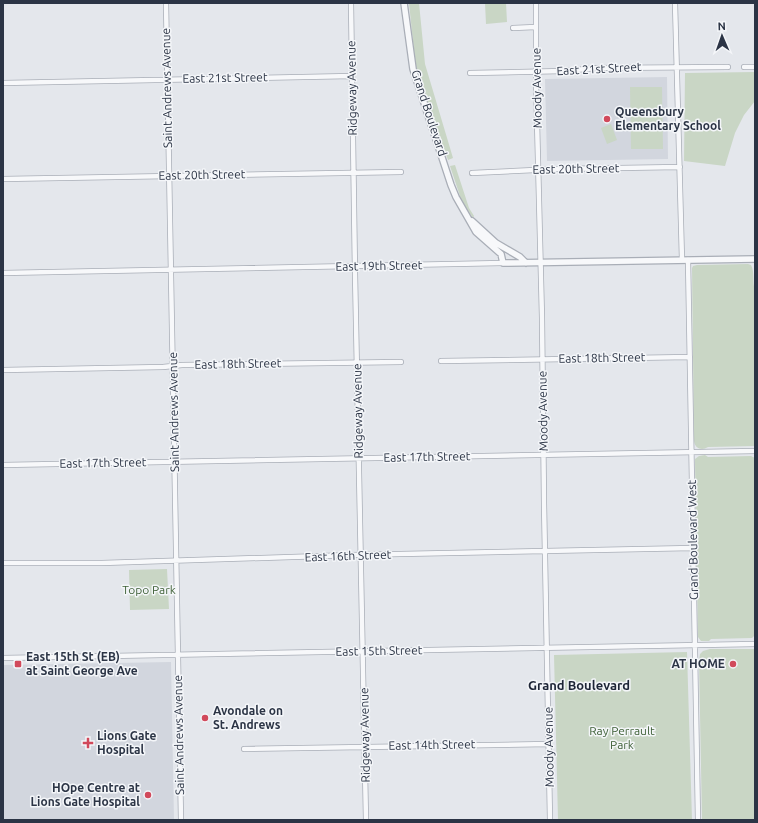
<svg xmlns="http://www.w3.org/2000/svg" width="758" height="823" font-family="Ubuntu,sans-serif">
	<rect width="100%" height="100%" fill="#e4e7ec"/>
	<path fill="#d2d6de" d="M 667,77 L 668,159 L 547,161 L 545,79 Z
		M 171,662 L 174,820 L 3,820 L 3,665 Z"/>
	<path fill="#c9d6c5" d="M 409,3 L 419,3 L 425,64 L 453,158 L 448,160 L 416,70 Z
		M 485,3 L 506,3 L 507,22 L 486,24 Z
		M 755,72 L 755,101 L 744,115 L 735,133 L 725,166 L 684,161 L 685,73 Z
		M 630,87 L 662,87 L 663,149 L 631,149 Z
		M 611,124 L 617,140 L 607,144 L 601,128 Z
		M 455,165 L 469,208 L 474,216 L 473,218 L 462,202 L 450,166 Z
		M 748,264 L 751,265 C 755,272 752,282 755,290 L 755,446 L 708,447 C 702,451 695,449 694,441 L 692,268 L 693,266 L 697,265 Z
		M 705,455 L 708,457 L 751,456 L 755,458 L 755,635 L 752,638 L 711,639 L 709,641 L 701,641 L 698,637 L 695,462 L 695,459 L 699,456 Z
		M 167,569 L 169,609 L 130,610 L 129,570 Z
		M 710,649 L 755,649 L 755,820 L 702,820 L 699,661 L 700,654 L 703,651 Z
		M 687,652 L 692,820 L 558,820 L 554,655 Z"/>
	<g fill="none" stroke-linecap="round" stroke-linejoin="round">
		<g stroke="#a9aeb7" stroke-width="6">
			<path id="minor" d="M 166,3 L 181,820
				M 351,3 L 355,273 L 366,820
				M 536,3 L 536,82 L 542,318 L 544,503 L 550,820
				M 675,3 L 682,260
				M 513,28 L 536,27
				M 744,67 L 755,67
				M 470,73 L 564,71 L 597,68 L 728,67
				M 3,83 L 352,76
				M 472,173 L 557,169 L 680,167
				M 3,179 L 401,172
				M 688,260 L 698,820
				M 3,273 L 503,263
				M 441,361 L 690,357
				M 3,370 L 163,367 L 182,365 L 401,362
				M 3,465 L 755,451
				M 3,563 L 102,563 L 352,555 L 693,548
				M 3,658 L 755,644
				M 244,749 L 549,744"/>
		</g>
		<g stroke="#a9aeb7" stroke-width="8">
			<path id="tertiary" d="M 404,3 L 413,69 L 451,185 L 456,197 L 476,232 L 501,254 L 503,263 L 755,259
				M 472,221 L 496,243 L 520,257 L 526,263"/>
		</g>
		<use href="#minor" stroke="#f7f8fa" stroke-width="4.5"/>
		<use href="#tertiary" stroke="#f7f8fa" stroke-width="5.5"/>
	</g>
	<g fill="#d1495b" stroke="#f4f6f9" stroke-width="1.5">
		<circle cx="607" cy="119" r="4"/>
		<rect x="14" y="660" width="8" height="8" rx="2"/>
		<circle cx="733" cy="664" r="4"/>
		<circle cx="205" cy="718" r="4"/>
		<path d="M86 737h4v4h4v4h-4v4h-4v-4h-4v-4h4z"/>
		<circle cx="148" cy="795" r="4"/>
	</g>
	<g text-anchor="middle" stroke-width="3" stroke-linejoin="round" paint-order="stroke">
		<g font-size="12" fill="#2b3445" stroke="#f4f6f9">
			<text transform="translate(599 69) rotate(-3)" y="4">East 21st Street</text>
			<text transform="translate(225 78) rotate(-1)" y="4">East 21st Street</text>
			<text transform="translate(167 88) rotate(-91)" y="4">Saint Andrews Avenue</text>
			<text transform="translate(352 88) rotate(-91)" y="4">Ridgeway Avenue</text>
			<text transform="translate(537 88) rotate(-91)" y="4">Moody Avenue</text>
			<text transform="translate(429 113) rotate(72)" y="4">Grand Boulevard</text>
			<text transform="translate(576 169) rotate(-1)" y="4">East 20th Street</text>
			<text transform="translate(202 175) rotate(-1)" y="4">East 20th Street</text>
			<text transform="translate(379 266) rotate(-1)" y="4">East 19th Street</text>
			<text transform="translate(602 358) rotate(-1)" y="4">East 18th Street</text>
			<text transform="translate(238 364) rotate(-1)" y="4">East 18th Street</text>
			<text transform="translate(358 411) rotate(-91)" y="4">Ridgeway Avenue</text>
			<text transform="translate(543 411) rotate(-91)" y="4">Moody Avenue</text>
			<text transform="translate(174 412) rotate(-91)" y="4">Saint Andrews Avenue</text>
			<text transform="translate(427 457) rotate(-1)" y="4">East 17th Street</text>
			<text transform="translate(103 463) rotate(-1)" y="4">East 17th Street</text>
			<text transform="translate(693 540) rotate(-91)" y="4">Grand Boulevard West</text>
			<text transform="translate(348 556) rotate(-2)" y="4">East 16th Street</text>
			<text transform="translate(379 651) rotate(-1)" y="4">East 15th Street</text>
			<text transform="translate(179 735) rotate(-91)" y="4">Saint Andrews Avenue</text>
			<text transform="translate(365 735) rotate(-91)" y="4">Ridgeway Avenue</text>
			<text transform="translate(432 745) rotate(-1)" y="4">East 14th Street</text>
			<text transform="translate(549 747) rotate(-91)" y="4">Moody Avenue</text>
		</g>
		<g font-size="12" font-weight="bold" fill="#2b3445" stroke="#f4f6f9" text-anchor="start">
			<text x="615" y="116">Queensbury<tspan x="615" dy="14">Elementary School</tspan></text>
			<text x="26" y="661">East 15th St (EB)<tspan x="26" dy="14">at Saint George Ave</tspan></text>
			<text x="725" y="668" text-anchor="end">AT HOME</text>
			<text x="213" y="715">Avondale on<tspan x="213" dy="14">St. Andrews</tspan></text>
			<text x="97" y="740">Lions Gate<tspan x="97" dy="14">Hospital</tspan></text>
			<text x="140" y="792" text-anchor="end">HOpe Centre at<tspan x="140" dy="14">Lions Gate Hospital</tspan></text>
		</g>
		<g font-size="12" fill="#3f6138" stroke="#f4f6f9">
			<text x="149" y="594">Topo Park</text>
			<text x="622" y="735">Ray Perrault<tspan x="622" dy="14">Park</tspan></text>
		</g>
		<g font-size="13" font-weight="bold" fill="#1d2536" stroke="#f4f6f9">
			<text x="579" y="690">Grand Boulevard</text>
		</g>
	</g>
	<rect width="758" height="823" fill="none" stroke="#2b3445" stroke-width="8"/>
	<g transform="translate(722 36) rotate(358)" stroke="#f4f6f9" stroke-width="3" paint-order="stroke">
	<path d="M0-3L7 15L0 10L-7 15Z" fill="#2b3445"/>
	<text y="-6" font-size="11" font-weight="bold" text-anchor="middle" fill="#2b3445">N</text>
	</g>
</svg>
